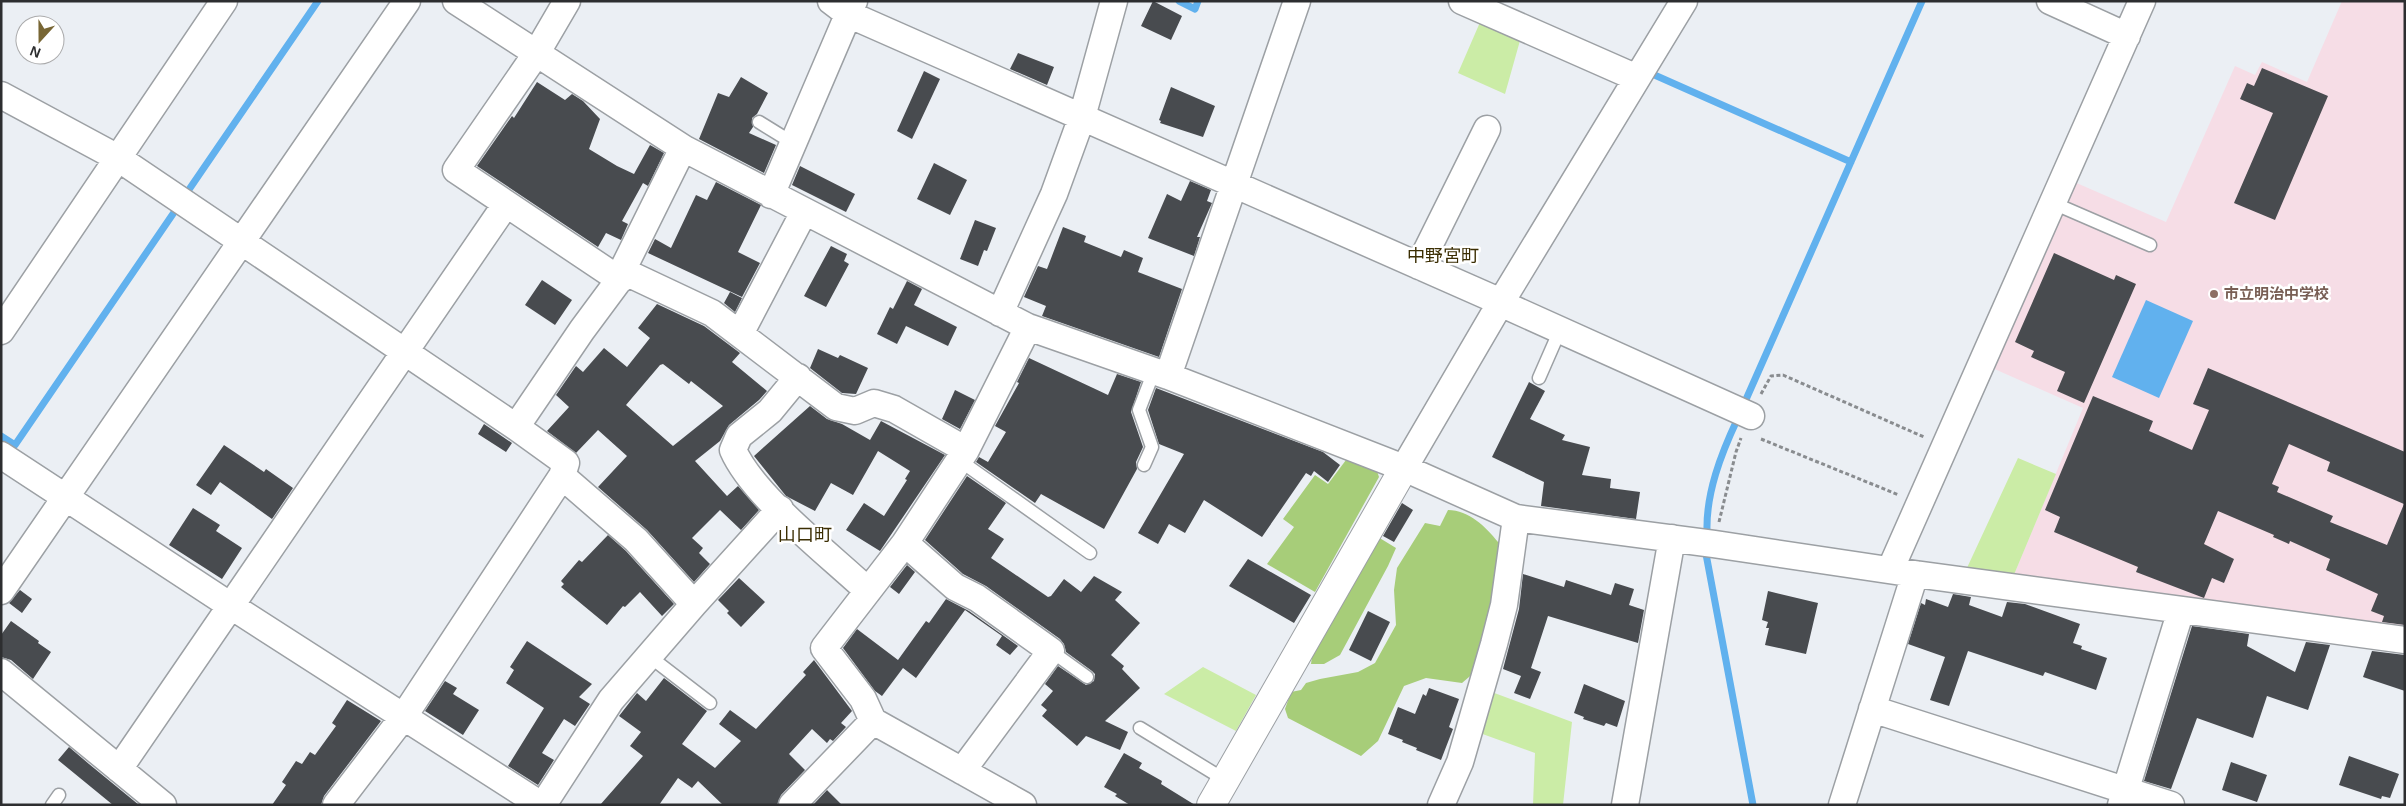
<svg xmlns="http://www.w3.org/2000/svg" width="2406" height="806" font-family="Arial,'Noto Sans JP',sans-serif">
	<rect width="100%" height="100%" fill="#ebeff4"/>
	<path fill="#f6dde6" d="M 2342,1 L 2405,1 L 2405,632 L 2013,577 L 2083,408 L 1990,367 L 2072,181 L 2166,222 L 2235,66 L 2255,75 L 2262,62 L 2307,82 Z"/>
	<path fill="#cbeca6" d="M 1481,20 L 1521,37 L 1505,94 L 1458,73 Z
		M 2018,458 L 2056,474 L 2013,577 L 1966,570 Z
		M 1203,667 L 1256,695 L 1236,731 L 1164,694 Z
		M 1489,691 L 1572,722 L 1563,805 L 1533,805 L 1535,753 L 1477,732 Z"/>
	<path fill="#a7cd79" d="M 1349,456 L 1376,468 L 1379,477 L 1315,592 L 1267,564 L 1294,527 L 1283,519 L 1315,475 L 1328,484 Z
		M 1448,510 C 1469,510 1486,527 1498,542 L 1497,606 L 1476,671 L 1462,683 L 1426,678 L 1404,686 L 1378,741 L 1361,756 L 1288,718 L 1285,709 L 1291,692 L 1301,690 L 1306,683 L 1320,679 L 1358,672 L 1375,663 L 1396,625 L 1394,590 L 1397,568 L 1425,523 L 1440,526 Z
		M 1378,537 L 1396,548 L 1388,566 L 1340,655 L 1324,664 L 1311,664 L 1313,649 Z"/>
	<path fill="#61b1ee" d="M 2146,300 L 2193,321 L 2159,398 L 2112,377 Z"/>
	<g fill="none" stroke-linecap="round" stroke-linejoin="round">
		<path stroke="#61b1ee" stroke-width="7" d="M 1179,1 L 1195,9 L 1198,1
			M 1650,73 L 1851,162
			M 188,191 L 318,1
			M 1744,404 L 1922,1
			M 1,436 L 15,445 L 177,208
			M 1707,531 C 1706,493 1721,454 1737,420
			M 1706,554 L 1753,805"/>
	</g>
	<path fill="#484b4f" fill-rule="evenodd" d="M 1153,1 L 1182,16 L 1171,40 L 1141,26 Z
		M 1018,53 L 1054,67 L 1047,85 L 1010,69 Z
		M 2262,68 L 2328,96 L 2275,220 L 2234,203 L 2273,113 L 2240,99 L 2247,83 L 2254,86 Z
		M 924,71 L 940,79 L 912,139 L 897,131 Z
		M 741,77 L 768,93 L 757,114 L 752,118 L 753,127 L 749,133 L 776,145 L 764,173 L 699,139 L 718,93 L 729,97 Z
		M 537,82 L 565,100 L 572,94 L 583,101 L 600,119 L 589,149 L 617,166 L 634,174 L 650,145 L 664,153 L 648,186 L 643,183 L 622,221 L 628,224 L 621,240 L 606,233 L 598,247 L 477,166 L 512,116 L 514,118 Z
		M 1171,87 L 1215,106 L 1203,137 L 1160,123 L 1161,121 L 1159,120 Z
		M 934,163 L 967,180 L 950,215 L 917,199 Z
		M 800,166 L 855,194 L 846,212 L 792,185 Z
		M 1190,181 L 1211,190 L 1207,201 L 1212,203 L 1197,237 L 1200,237 L 1194,256 L 1148,238 L 1167,194 L 1181,201 Z
		M 716,182 L 761,205 L 738,252 L 760,263 L 742,297 L 648,253 L 655,239 L 671,248 L 696,195 L 707,200 Z
		M 975,220 L 996,228 L 987,251 L 984,250 L 978,266 L 960,259 Z
		M 1063,227 L 1086,236 L 1084,242 L 1121,257 L 1124,250 L 1143,258 L 1138,272 L 1182,289 L 1159,357 L 1042,316 L 1046,306 L 1024,297 L 1038,266 L 1047,269 Z
		M 831,246 L 847,254 L 844,261 L 849,264 L 826,307 L 804,296 Z
		M 2054,253 L 2114,280 L 2116,275 L 2136,284 L 2084,403 L 2057,391 L 2065,372 L 2031,357 L 2034,351 L 2015,342 Z
		M 542,280 L 572,300 L 555,325 L 525,305 Z
		M 907,281 L 922,289 L 914,305 L 957,327 L 948,346 L 906,326 L 897,344 L 877,334 L 890,307 L 893,309 Z
		M 730,292 L 742,298 L 735,312 L 724,303 Z
		M 657,304 L 704,326 L 740,353 L 732,362 L 767,391 L 759,400 L 729,425 L 720,441 L 695,461 L 727,496 L 738,486 L 759,510 L 741,530 L 720,510 L 692,538 L 703,548 L 699,553 L 710,564 L 694,582 L 647,530 L 598,487 L 627,456 L 598,430 L 576,453 L 547,431 L 569,407 L 556,395 L 576,366 L 583,372 L 604,348 L 627,367 L 650,338 L 638,328 ZM 663,364 L 689,384 L 691,381 L 723,406 L 673,446 L 626,405 L 660,365 Z
		M 818,349 L 838,358 L 840,355 L 868,368 L 856,394 L 842,393 L 810,368 Z
		M 1029,358 L 1108,395 L 1117,374 L 1141,382 L 1131,412 L 1143,447 L 1136,462 L 1137,469 L 1104,529 L 1041,494 L 1035,503 L 976,462 L 979,457 L 988,462 L 1006,432 L 995,426 L 1019,383 L 1017,382 Z
		M 2208,368 L 2405,452 L 2405,625 L 2382,622 L 2384,616 L 2371,611 L 2378,594 L 2326,570 L 2330,559 L 2290,541 L 2289,544 L 2273,537 L 2274,535 L 2218,511 L 2204,544 L 2234,559 L 2224,583 L 2212,578 L 2204,598 L 2136,572 L 2138,567 L 2054,532 L 2060,517 L 2045,510 L 2093,396 L 2153,421 L 2149,431 L 2192,450 L 2209,410 L 2193,404 ZM 2289,444 L 2330,462 L 2327,471 L 2404,504 L 2387,545 L 2330,522 L 2333,516 L 2277,492 L 2279,487 L 2272,484 Z
		M 1529,382 L 1545,391 L 1530,419 L 1565,435 L 1562,440 L 1590,447 L 1582,475 L 1611,479 L 1610,488 L 1640,492 L 1636,519 L 1541,506 L 1544,482 L 1492,457 Z
		M 1156,388 L 1323,452 L 1340,465 L 1328,482 L 1314,471 L 1311,476 L 1306,473 L 1262,537 L 1204,500 L 1185,533 L 1169,524 L 1158,544 L 1138,533 L 1184,454 L 1159,444 L 1148,410 Z
		M 955,390 L 975,400 L 960,429 L 942,419 Z
		M 810,406 L 827,419 L 842,424 L 870,440 L 881,421 L 945,455 L 880,551 L 846,530 L 864,503 L 884,516 L 907,480 L 905,479 L 910,471 L 878,451 L 853,495 L 831,483 L 815,511 L 786,496 L 754,456 Z
		M 484,424 L 512,443 L 506,452 L 478,434 Z
		M 224,445 L 264,472 L 266,469 L 293,488 L 272,519 L 220,482 L 211,495 L 196,485 Z
		M 967,476 L 1006,503 L 988,529 L 1004,539 L 991,558 L 1048,597 L 1051,596 L 1064,579 L 1081,592 L 1094,576 L 1122,592 L 1115,600 L 1140,623 L 1111,655 L 1124,666 L 1122,669 L 1140,688 L 1105,721 L 1128,732 L 1120,750 L 1086,736 L 1077,746 L 1042,716 L 1047,710 L 1041,705 L 1053,691 L 1045,684 L 1058,666 L 1086,685 L 1094,681 L 1095,674 L 1092,671 L 1066,652 L 1064,644 L 1060,639 L 986,586 L 963,574 L 925,540 Z
		M 1402,503 L 1413,510 L 1394,542 L 1383,536 Z
		M 193,508 L 220,525 L 216,531 L 242,548 L 222,579 L 169,545 Z
		M 608,535 L 626,551 L 674,604 L 662,616 L 640,592 L 625,607 L 623,606 L 607,625 L 561,587 L 564,584 L 561,581 L 579,560 L 582,562 Z
		M 1248,559 L 1311,595 L 1294,623 L 1229,586 Z
		M 907,565 L 915,572 L 899,594 L 890,587 Z
		M 1523,574 L 1564,587 L 1566,580 L 1611,595 L 1615,583 L 1634,589 L 1629,605 L 1644,610 L 1638,643 L 1548,616 L 1531,668 L 1541,672 L 1530,699 L 1514,693 L 1521,676 L 1503,669 L 1519,609 Z
		M 739,578 L 765,602 L 741,627 L 727,613 L 729,611 L 718,600 Z
		M 20,590 L 32,599 L 22,613 L 9,603 Z
		M 1768,591 L 1818,603 L 1806,654 L 1765,645 L 1769,628 L 1766,628 L 1768,622 L 1762,620 Z
		M 1953,594 L 1971,597 L 1969,605 L 2002,617 L 2007,602 L 2025,604 L 2080,624 L 2073,643 L 2082,646 L 2081,649 L 2107,658 L 2096,690 L 2045,672 L 2043,676 L 1968,651 L 1949,706 L 1930,700 L 1945,657 L 1908,644 L 1921,603 L 1925,605 L 1926,599 L 1948,607 Z
		M 946,599 L 969,611 L 1018,646 L 1010,655 L 996,645 L 1002,636 L 965,610 L 916,678 L 903,668 L 882,696 L 875,691 L 843,648 L 857,629 L 898,660 L 926,621 L 929,623 Z
		M 1368,611 L 1390,622 L 1371,661 L 1349,650 Z
		M 11,621 L 39,641 L 38,643 L 51,652 L 33,679 L 11,660 L 1,657 L 1,635 Z
		M 2192,626 L 2249,634 L 2247,646 L 2295,672 L 2306,642 L 2330,645 L 2308,710 L 2267,696 L 2253,738 L 2197,718 L 2171,789 L 2144,781 Z
		M 527,641 L 592,684 L 579,697 L 590,704 L 575,726 L 564,719 L 542,753 L 554,760 L 538,785 L 508,766 L 544,708 L 506,683 L 514,670 L 510,667 Z
		M 2372,651 L 2405,655 L 2405,691 L 2363,677 Z
		M 814,660 L 852,711 L 841,723 L 846,727 L 833,741 L 830,739 L 827,743 L 812,729 L 789,754 L 805,770 L 781,795 L 777,805 L 723,805 L 698,781 L 692,788 L 678,778 L 659,805 L 600,805 L 643,756 L 630,746 L 641,732 L 619,716 L 637,693 L 646,701 L 664,678 L 707,711 L 682,744 L 715,768 L 741,741 L 719,724 L 730,710 L 756,729 L 806,675 L 803,672 Z
		M 445,681 L 457,688 L 453,694 L 479,710 L 463,735 L 425,711 Z
		M 1584,684 L 1625,701 L 1617,727 L 1606,723 L 1604,726 L 1583,719 L 1584,717 L 1574,713 Z
		M 1429,688 L 1459,699 L 1449,727 L 1453,729 L 1441,760 L 1416,750 L 1417,748 L 1402,742 L 1403,740 L 1388,734 L 1398,707 L 1415,714 L 1423,694 L 1426,696 Z
		M 347,700 L 381,721 L 324,796 L 321,805 L 272,805 L 286,785 L 282,782 L 296,761 L 302,764 L 310,752 L 315,755 L 336,726 L 332,723 Z
		M 69,747 L 89,764 L 139,805 L 113,805 L 58,760 Z
		M 1124,753 L 1142,763 L 1139,768 L 1162,781 L 1161,784 L 1195,805 L 1130,805 L 1115,796 L 1117,794 L 1104,787 Z
		M 2349,756 L 2399,774 L 2390,798 L 2382,796 L 2381,799 L 2339,785 Z
		M 2231,762 L 2267,775 L 2257,802 L 2222,790 Z
		M 827,790 L 842,805 L 813,805 Z"/>
	<g fill="none" stroke-linecap="round" stroke-linejoin="round">
		<g stroke="#9ca0a4" stroke-width="15">
			<path id="lane" d="M 759,122 L 793,143
				M 2053,203 L 2150,245
				M 1539,378 L 1560,330
				M 959,460 L 1090,553
				M 1144,465 L 1152,447 L 1139,410 L 1154,371
				M 1051,651 L 1087,677
				M 649,656 L 710,703
				M 1140,728 L 1225,780
				M 52,805 L 59,795"/>
		</g>
		<g stroke="#9ca0a4" stroke-width="29">
			<path id="street" d="M 456,1 L 683,148 L 1028,327 L 1168,376 L 1404,468 L 1516,518 L 1714,544 L 1915,574 L 2405,640
				M 567,1 L 536,54 L 456,170 L 620,280
				M 831,1 L 848,14 L 1501,302
				M 1462,1 L 1637,78
				M 2050,1 L 2127,36
				M 1,95 L 118,158 L 516,427 L 566,463 L 562,476 L 404,716 L 336,805
				M 771,195 L 854,1
				M 1419,266 L 1487,129
				M 625,272 L 712,313 L 836,407 L 855,411 L 874,403 L 894,409 L 966,450
				M 1500,303 L 1751,416
				M 1000,313 L 1054,194 L 1082,117 L 1114,1
				M 1,331 L 224,1
				M 740,334 L 804,212
				M 1168,376 L 1297,1
				M 798,377 L 770,411 L 739,436 L 733,450 C 753,496 830,555 868,591
				M 516,427 L 582,330 L 625,272 L 625,265 L 683,148
				M 1,455 L 231,606 L 541,805
				M 1404,468 L 1501,302 L 1684,1
				M 905,543 L 955,587 L 977,598 L 1051,651 L 962,771
				M 1891,568 L 2142,1
				M 1,591 L 407,1
				M 694,604 L 780,509
				M 1,672 L 163,805
				M 1872,709 L 2171,805
				M 119,769 L 506,204
				M 543,805 L 611,700 L 694,604 L 636,540 L 562,476
				M 792,805 L 873,721
				M 1023,805 L 873,721 L 863,699 L 824,648 L 905,543 L 966,450 L 1028,327
				M 1441,805 L 1460,762 L 1494,644 L 1504,605 L 1516,518
				M 1625,805 L 1672,538
				M 1842,805 L 1915,574
				M 2121,805 L 2181,610"/>
		</g>
		<g stroke="#9ca0a4" stroke-width="30">
			<path id="secondary" d="M 1211,805 L 1404,468"/>
		</g>
		<path stroke="#898c8f" stroke-width="3" stroke-dasharray="4 2.5" stroke-linecap="butt" d="M 1761,394 L 1771,376 L 1783,375 L 1924,437
			M 1761,439 L 1899,495
			M 1719,522 L 1736,452 L 1741,438"/>
		<use href="#lane" stroke="#fff" stroke-width="12"/>
		<use href="#street" stroke="#fff" stroke-width="26"/>
		<use href="#secondary" stroke="#fff" stroke-width="28"/>
	</g>
	<circle fill="#8d6e63" stroke="#fff" stroke-width="2" cx="2214" cy="294" r="5"/>
	<g text-anchor="middle" stroke-width="5" stroke-linejoin="round" paint-order="stroke">
		<g font-size="15" font-weight="bold" fill="#785e54" stroke="#fff" text-anchor="start">
			<text x="2224" y="299">市立明治中学校</text>
		</g>
		<g font-size="18" fill="#3b2e03" stroke="#fff">
			<text x="1443" y="262">中野宮町</text>
			<text x="805" y="541">山口町</text>
		</g>
	</g>
	<rect width="2406" height="806" fill="none" stroke="#2d2e30" stroke-width="5"/>
	<g transform="translate(40 40) rotate(201)"><circle r="24" fill="#ffffff" stroke="#ababac"/>
	<path d="M0-4L9 19L0 12L-9 19Z" fill="#786634"/>
	<text y="-8" font-size="14" font-weight="bold" text-anchor="middle" fill="#2d2e30">N</text>
	</g>
</svg>
